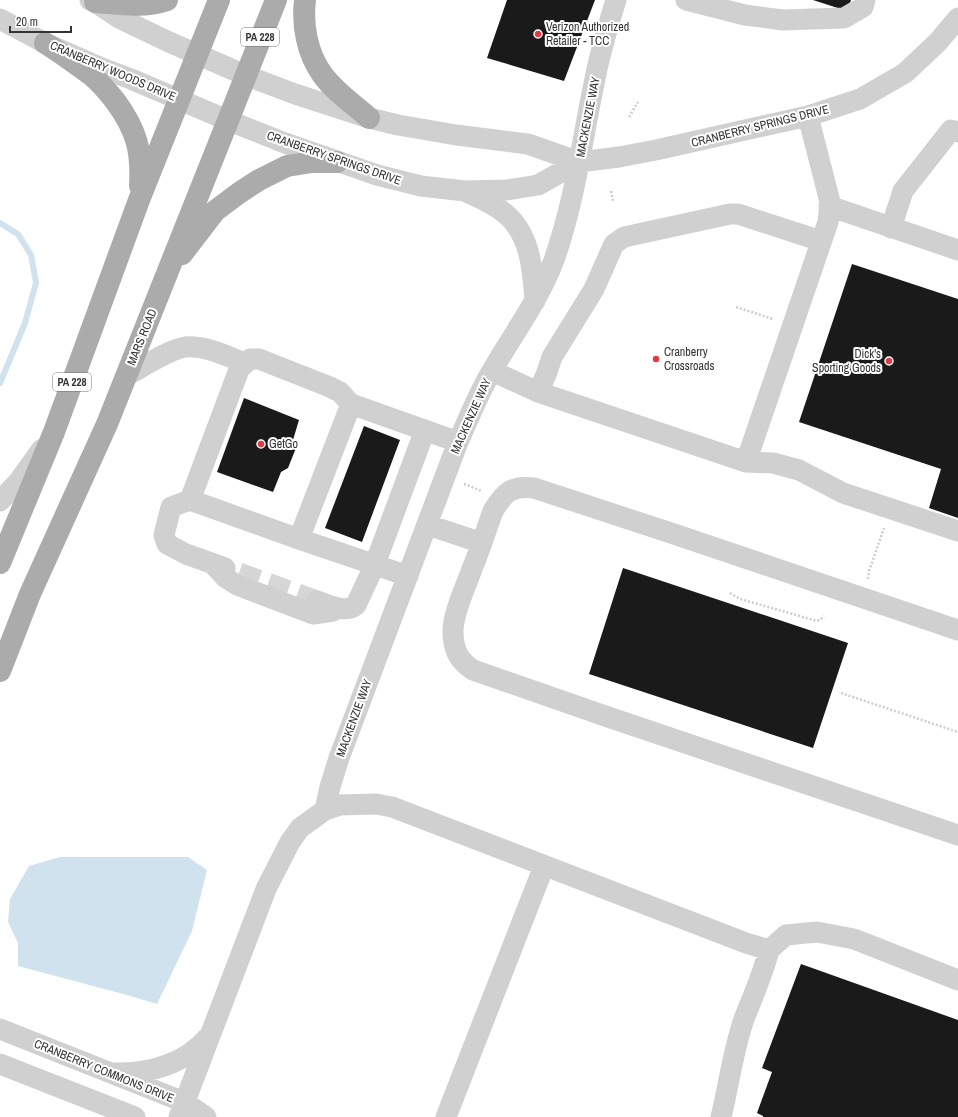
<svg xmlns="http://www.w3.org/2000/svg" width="958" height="1117" font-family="'Archivo Narrow',sans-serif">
	<rect width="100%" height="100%" fill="#fff"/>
	<path fill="#cfe2ee" d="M 60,857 L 188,857 L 207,870 L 192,931 L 157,1004 L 127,995 L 18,966 L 18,943 L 8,922 L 10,899 L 29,866 Z"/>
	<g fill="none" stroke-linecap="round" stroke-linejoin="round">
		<path stroke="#cfe2ee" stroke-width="6" d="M 0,223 L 18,234 L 31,255 L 36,283 L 25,323 L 0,383"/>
	</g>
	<path fill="#1a1a1a" d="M 507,0 L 595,0 L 564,81 L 487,58 Z
		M 813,0 L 851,0 L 847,11 Z
		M 852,264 L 958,299 L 958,518 L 929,508 L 941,469 L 799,422 Z
		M 244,398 L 299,420 L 293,440 L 296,448 L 288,468 L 281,472 L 273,492 L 217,472 Z
		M 364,426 L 400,440 L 362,542 L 325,528 Z
		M 623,568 L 848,643 L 813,748 L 589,674 Z
		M 801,964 L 958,1020 L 958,1117 L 763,1117 L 763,1116 L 757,1113 L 772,1072 L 762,1068 Z"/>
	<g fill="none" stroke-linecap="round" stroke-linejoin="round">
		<path stroke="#d6d6d6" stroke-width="21" stroke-dasharray="21 10" stroke-linecap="butt" d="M 239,573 L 317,601"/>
		<path stroke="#cdcdcd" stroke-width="2.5" stroke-dasharray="2 2" stroke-linecap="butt" d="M 629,117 L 638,102
			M 611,191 L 613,201
			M 736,307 L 773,319
			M 464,484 L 482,491
			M 868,579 L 869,571 L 884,528
			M 730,593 L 740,599 L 817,621 L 821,619 L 824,616
			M 841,693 L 958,732"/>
		<path stroke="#d0d0d0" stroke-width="21" d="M 90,0 L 95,2 L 119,18 L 169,42 L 245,75 L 295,94 L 369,118 L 398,125 L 456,135 L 528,144 L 579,162
			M 686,0 L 745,15 L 783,20 L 844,18 L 863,7 L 865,0
			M 0,19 L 45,43 L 102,68 L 131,79 L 227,120 L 285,143 L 377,175 L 421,186 L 465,191 L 507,190 L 538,185 L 579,162 L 619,157 L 656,150 L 808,116 L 860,99 L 905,73 L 938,42 L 958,18
			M 467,192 C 481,199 498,206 509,217 C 531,238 533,273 535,301
			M 829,206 L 958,250
			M 891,228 L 903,191 L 951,130 L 958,132
			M 492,371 L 538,392 L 746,462 L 773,463 L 799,470 L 843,493 L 958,531
			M 126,376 C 141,368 168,350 185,347 C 205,345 227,356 245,363
			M 538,392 L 546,375 L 552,357 L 594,289 L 614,244 L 624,237 L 730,214 L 738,214 L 821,241
			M 746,462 L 828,222 L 830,202 L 808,116
			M 190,500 L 171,507 L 164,535 L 167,544 L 186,554 L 225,568
			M 0,501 L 19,481 L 42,449
			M 428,525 L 482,543
			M 299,539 L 351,404
			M 213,564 L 226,578 L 237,585 L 313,614 L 333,611
			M 408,576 L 299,539 L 190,500 L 237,375 L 239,369 L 250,359 L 259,359 L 330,387 L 340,392 L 351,404 L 458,442
			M 317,601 C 329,605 346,614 356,605 L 375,564 L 425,430
			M 958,630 L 671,533 L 534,488 C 511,485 504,493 493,511 C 486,530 480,550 472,569 C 466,586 453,613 453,631 C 453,649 458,660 473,670 L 611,718 L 958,835
			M 325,810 L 330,787 L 339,758 L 458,442 C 468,420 477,397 489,376 C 511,337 538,302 554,260 C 575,201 582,140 595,79 C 600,52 608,26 616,0
			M 769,950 L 786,935 L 817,932 L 854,939 L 958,980
			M 0,1029 L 184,1102 L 206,1117
			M 0,1064 L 135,1117
			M 115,1073 C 149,1074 185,1064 208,1037
			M 179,1117 L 266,889 L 290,842 L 300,828 L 325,810 L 340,805 L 376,804 L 392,807 L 746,943 L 769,950 C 763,974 753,996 744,1019 C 733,1051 729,1084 721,1117
			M 446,1117 L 544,866"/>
		<path stroke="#ababab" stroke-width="22" d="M 305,0 C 302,25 307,53 322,74 C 334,91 353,104 369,118
			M 95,2 C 119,4 144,8 167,0
			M 45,43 C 61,53 76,64 91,75 C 101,83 109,93 116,102 C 137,131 142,151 140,186
			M 182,254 L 215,211 L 239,193 L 259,180 L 287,166 L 312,162 L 337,162
			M 0,563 L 54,432 L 139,200 L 219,0
			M 0,671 L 30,594 L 107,424 L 276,0"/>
	</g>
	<g fill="#e63946" stroke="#fff" stroke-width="1.5">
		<circle cx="538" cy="34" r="4"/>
		<circle cx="656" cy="359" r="4"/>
		<circle cx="889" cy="361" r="4"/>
		<circle cx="261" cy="444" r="4"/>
	</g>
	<g text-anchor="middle" stroke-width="4" stroke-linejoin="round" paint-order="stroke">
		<g fill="#fff" stroke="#707070" stroke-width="1">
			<rect x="241" y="28" width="38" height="18" rx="3"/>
			<rect x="53" y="373" width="38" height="18" rx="3"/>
		</g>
		<g font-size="11" font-weight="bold" fill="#333">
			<text x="260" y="41">PA 228</text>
			<text x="72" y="386">PA 228</text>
		</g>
		<g font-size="12" fill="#333" stroke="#fff" text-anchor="start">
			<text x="546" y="31">Verizon Authorized<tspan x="546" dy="14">Retailer - TCC</tspan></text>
			<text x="664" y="356">Cranberry<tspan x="664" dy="14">Crossroads</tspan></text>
			<text x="881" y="358" text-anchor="end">Dick's<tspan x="881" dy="14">Sporting Goods</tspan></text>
			<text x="269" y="448">GetGo</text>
		</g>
		<g font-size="12" fill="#333" stroke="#fff">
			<text transform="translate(113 71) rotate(23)" y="4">CRANBERRY WOODS DRIVE</text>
			<text transform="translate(588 117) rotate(-79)" y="4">MACKENZIE WAY</text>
			<text transform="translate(760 126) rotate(-14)" y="4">CRANBERRY SPRINGS DRIVE</text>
			<text transform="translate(334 158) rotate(19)" y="4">CRANBERRY SPRINGS DRIVE</text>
			<text transform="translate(142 337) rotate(-68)" y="4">MARS ROAD</text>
			<text transform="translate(471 416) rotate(-66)" y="4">MACKENZIE WAY</text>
			<text transform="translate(354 718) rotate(-70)" y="4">MACKENZIE WAY</text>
			<text transform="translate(104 1071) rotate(22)" y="4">CRANBERRY COMMONS DRIVE</text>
		</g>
	</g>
	<path d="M10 26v6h61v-6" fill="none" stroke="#333333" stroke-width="2"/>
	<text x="16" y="26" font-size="12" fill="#333333" stroke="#ffffff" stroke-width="3" paint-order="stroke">20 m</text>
</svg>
